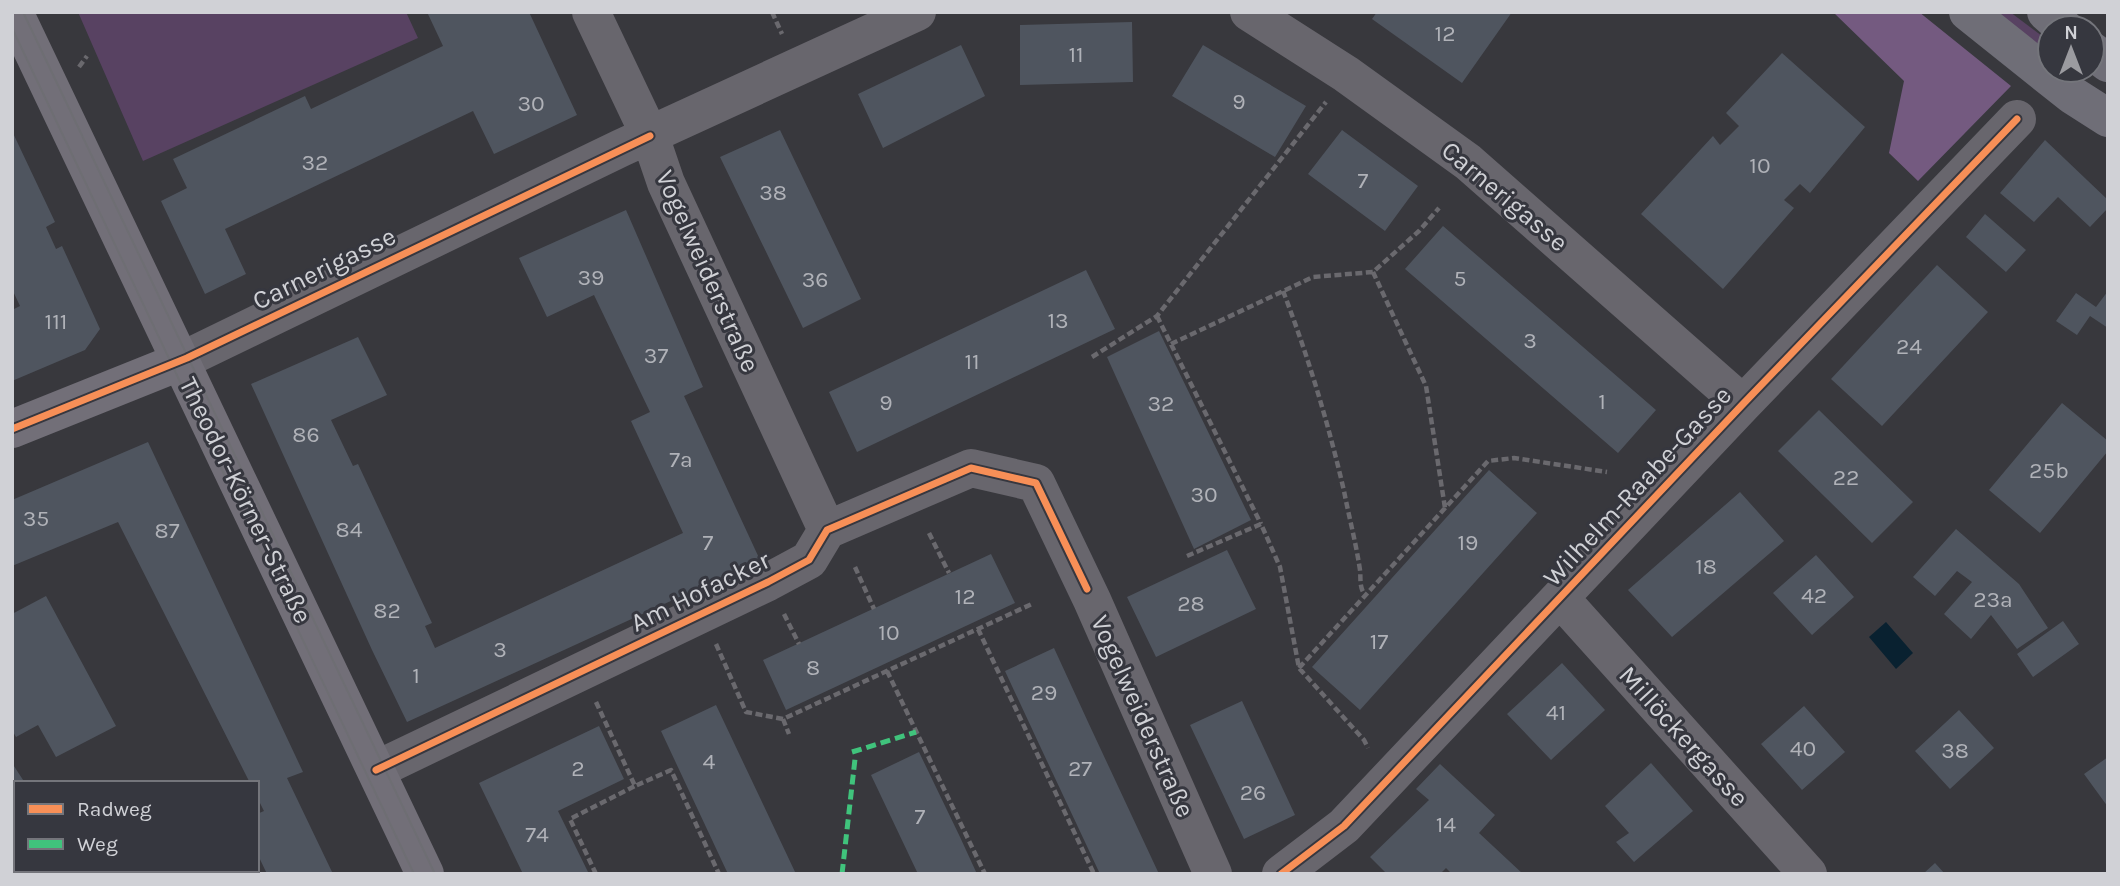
<svg xmlns="http://www.w3.org/2000/svg" width="2120" height="886" font-family="Karla,sans-serif">
	<rect width="100%" height="100%" fill="#38383d"/>
	<path fill="#584262" d="M 78,12 L 406,12 L 418,38 L 143,161 Z
		M 1993,12 L 2010,12 L 2050,42 L 2050,57 Z"/>
	<path fill="#745a80" d="M 1833,12 L 1919,12 L 2011,86 L 1918,181 L 1889,153 L 1904,81 Z"/>
	<path fill="#092130" d="M 1886,622 L 1913,653 L 1896,669 L 1869,637 Z"/>
	<path fill="#4f555f" d="M 427,12 L 529,12 L 577,115 L 494,154 L 473,111 L 225,229 L 246,274 L 205,294 L 161,201 L 187,188 L 173,159 L 305,96 L 311,109 L 443,46 Z
		M 1377,12 L 1512,12 L 1462,83 L 1372,19 Z
		M 1132,22 L 1133,82 L 1020,85 L 1020,25 Z
		M 961,45 L 985,96 L 883,148 L 858,94 Z
		M 1203,45 L 1306,106 L 1275,157 L 1172,96 Z
		M 1782,53 L 1865,127 L 1810,193 L 1800,184 L 1784,200 L 1794,208 L 1723,289 L 1641,214 L 1713,136 L 1720,145 L 1739,126 L 1726,113 Z
		M 780,130 L 861,299 L 803,328 L 720,157 Z
		M 1342,130 L 1418,186 L 1385,231 L 1308,174 Z
		M 12,131 L 55,222 L 46,227 L 56,249 L 62,246 L 100,329 L 85,350 L 12,381 L 12,310 L 20,306 L 12,289 Z
		M 2045,140 L 2108,200 L 2108,208 L 2090,227 L 2058,197 L 2034,222 L 2000,193 Z
		M 626,210 L 703,387 L 684,396 L 760,560 L 407,722 L 372,650 L 251,384 L 358,337 L 387,395 L 331,420 L 353,466 L 358,464 L 432,623 L 425,626 L 435,648 L 683,533 L 631,421 L 650,412 L 594,295 L 547,317 L 519,258 Z
		M 1985,214 L 2026,250 L 2006,272 L 1966,237 Z
		M 1443,226 L 1656,410 L 1618,453 L 1405,269 Z
		M 1937,265 L 1988,312 L 1882,426 L 1831,379 Z
		M 1086,270 L 1115,329 L 857,452 L 829,392 Z
		M 2108,291 L 2108,328 L 2090,316 L 2077,335 L 2056,321 L 2076,293 L 2096,307 Z
		M 1159,331 L 1251,520 L 1194,549 L 1107,357 Z
		M 2062,403 L 2108,441 L 2108,451 L 2040,533 L 1989,490 Z
		M 1819,410 L 1913,502 L 1872,543 L 1778,451 Z
		M 148,442 L 303,772 L 287,778 L 333,874 L 267,874 L 257,853 L 257,814 L 264,811 L 257,797 L 257,783 L 250,783 L 118,522 L 12,566 L 12,500 Z
		M 1489,470 L 1537,513 L 1360,710 L 1312,667 Z
		M 1740,492 L 1784,541 L 1672,637 L 1628,590 Z
		M 1956,529 L 2019,584 L 2048,628 L 2017,649 L 1991,615 L 1971,639 L 1944,614 L 1972,582 L 1957,571 L 1935,596 L 1913,577 Z
		M 1227,550 L 1256,609 L 1156,657 L 1127,597 Z
		M 991,554 L 1015,603 L 786,710 L 763,660 Z
		M 1816,555 L 1854,597 L 1812,635 L 1773,593 Z
		M 46,596 L 116,726 L 56,757 L 38,725 L 16,737 L 12,730 L 12,614 Z
		M 2063,621 L 2079,644 L 2033,677 L 2017,654 Z
		M 1054,648 L 1088,722 L 1159,874 L 1100,874 L 1039,744 L 1005,671 Z
		M 1562,663 L 1605,710 L 1551,760 L 1507,714 Z
		M 1242,701 L 1295,815 L 1244,839 L 1190,725 Z
		M 716,705 L 770,819 L 796,874 L 728,874 L 661,731 Z
		M 1804,706 L 1845,752 L 1802,790 L 1761,744 Z
		M 1959,710 L 1994,748 L 1950,789 L 1915,751 Z
		M 599,726 L 624,779 L 558,811 L 589,874 L 523,874 L 479,783 Z
		M 919,752 L 960,837 L 977,874 L 918,874 L 871,775 Z
		M 2108,757 L 2108,807 L 2084,774 Z
		M 12,763 L 25,783 L 16,783 L 16,870 L 80,870 L 82,874 L 12,874 Z
		M 1651,763 L 1693,811 L 1634,862 L 1616,842 L 1629,833 L 1605,806 Z
		M 1440,764 L 1495,815 L 1479,833 L 1523,874 L 1452,874 L 1446,868 L 1440,874 L 1387,874 L 1370,857 L 1429,800 L 1416,789 Z
		M 1935,863 L 1945,874 L 1923,874 Z"/>
	<g fill="none" stroke-linecap="round" stroke-linejoin="round">
		<path stroke="#6a696e" stroke-width="4.5" stroke-dasharray="7 3.5" stroke-linecap="butt" d="M 772,12 L 782,34
			M 79,67 L 87,56
			M 1373,272 L 1426,386 L 1445,508
			M 1283,291 C 1308,356 1328,422 1344,491 C 1349,517 1356,543 1360,570 C 1361,579 1359,587 1365,595
			M 1157,316 L 1261,524
			M 1171,344 L 1313,277 L 1373,272 L 1419,231 L 1439,208
			M 1092,357 L 1157,316 L 1326,102
			M 929,533 L 949,573
			M 1187,556 L 1261,524 L 1280,567 L 1299,668 L 1364,740 L 1368,748
			M 855,567 L 874,609
			M 784,614 L 799,644
			M 978,629 L 1094,874
			M 716,644 L 746,712 L 783,719 L 1034,603
			M 1299,668 L 1488,461 L 1514,458 L 1607,472
			M 887,671 L 985,874
			M 596,702 L 635,786 L 671,770 L 719,874
			M 783,719 L 789,734
			M 596,874 L 570,819 L 635,786"/>
		<path stroke="#68666d" stroke-width="38" d="M 591,12 L 650,136 L 666,183 L 827,530
			M 1249,12 L 1346,74 L 1468,162 L 1743,404
			M 179,362 L 621,148 L 917,12
			M 1560,598 L 1808,874
			M 376,770 L 768,582 L 809,560 L 827,530 L 971,468 L 1036,483 L 1092,600 L 1213,874
			M 1281,874 L 1344,826 L 1743,404 L 2017,119"/>
		<path stroke="#726f78" stroke-width="38" d="M 14,12 L 425,874
			M 12,429 L 179,362"/>
		<path stroke="#6f6e77" stroke-width="38" d="M 1968,12 L 2072,95 L 2108,118
			M 2046,12 L 2064,28
			M 2092,51 L 2108,63"/>
		<path stroke="#6e6e73" stroke-width="2" d="M 23,12 L 435,874
			M 12,28 L 414,874"/>
		<path stroke="#40c37c" stroke-width="5" stroke-dasharray="10 5" stroke-linecap="butt" d="M 852,752 L 916,732
			M 842,874 L 855,759"/>
		<g stroke="#36373f" stroke-width="11">
			<path id="cycleway" d="M 12,429 L 187,358 L 650,136
				M 376,770 L 768,582 L 809,560 L 827,530 L 971,468 L 1036,483 L 1087,589
				M 1281,874 L 1344,826 L 1743,404 L 2017,119"/>
		</g>
		<use href="#cycleway" stroke="#f78f57" stroke-width="7"/>
	</g>
	<g text-anchor="middle" stroke-width="6" stroke-linejoin="round" paint-order="stroke">
		<g font-size="23" fill="#b0b2b8">
			<text x="1445" y="41">12</text>
			<text x="1076" y="62">11</text>
			<text x="1239" y="109">9</text>
			<text x="531" y="111">30</text>
			<text x="315" y="170">32</text>
			<text x="1760" y="173">10</text>
			<text x="1363" y="188">7</text>
			<text x="773" y="200">38</text>
			<text x="591" y="285">39</text>
			<text x="1460" y="286">5</text>
			<text x="815" y="287">36</text>
			<text x="1058" y="328">13</text>
			<text x="56" y="329">111</text>
			<text x="1530" y="348">3</text>
			<text x="1909" y="354">24</text>
			<text x="656" y="363">37</text>
			<text x="972" y="369">11</text>
			<text x="1602" y="409">1</text>
			<text x="886" y="410">9</text>
			<text x="1161" y="411">32</text>
			<text x="306" y="442">86</text>
			<text x="681" y="467">7a</text>
			<text x="2049" y="478">25b</text>
			<text x="1846" y="485">22</text>
			<text x="1204" y="502">30</text>
			<text x="36" y="526">35</text>
			<text x="349" y="537">84</text>
			<text x="167" y="538">87</text>
			<text x="708" y="550">7</text>
			<text x="1468" y="550">19</text>
			<text x="1706" y="574">18</text>
			<text x="1814" y="603">42</text>
			<text x="965" y="604">12</text>
			<text x="1993" y="607">23a</text>
			<text x="1191" y="611">28</text>
			<text x="387" y="618">82</text>
			<text x="889" y="640">10</text>
			<text x="1379" y="649">17</text>
			<text x="500" y="657">3</text>
			<text x="813" y="675">8</text>
			<text x="416" y="683">1</text>
			<text x="1044" y="700">29</text>
			<text x="1556" y="720">41</text>
			<text x="1803" y="756">40</text>
			<text x="1955" y="758">38</text>
			<text x="709" y="769">4</text>
			<text x="578" y="776">2</text>
			<text x="1080" y="776">27</text>
			<text x="1253" y="800">26</text>
			<text x="920" y="824">7</text>
			<text x="1446" y="832">14</text>
			<text x="537" y="842">74</text>
		</g>
		<g font-size="26" fill="#d0d1d6" stroke="#36373f">
			<text transform="translate(1505 196) rotate(40)" y="9">Carnerigasse</text>
			<text transform="translate(324 268) rotate(-26)" y="9">Carnerigasse</text>
			<text transform="translate(708 271) rotate(66)" y="9">Vogelweiderstraße</text>
			<text transform="translate(1637 486) rotate(-47)" y="9">Wilhelm-Raabe-Gasse</text>
			<text transform="translate(246 500) rotate(64)" y="9">Theodor-Körner-Straße</text>
			<text transform="translate(700 591) rotate(-26)" y="9">Am Hofacker</text>
			<text transform="translate(1143 716) rotate(66)" y="9">Vogelweiderstraße</text>
			<text transform="translate(1684 736) rotate(48)" y="9">Millöckergasse</text>
		</g>
	</g>
	<rect width="2120" height="886" fill="none" stroke="#d0d1d6" stroke-width="28"/>
	<rect x="14" y="781" width="245" height="91" fill="#36373f" stroke="#74757b" stroke-width="2"/>
	<rect x="28" y="804" width="35" height="10" fill="#f78f57" stroke="#74757b" stroke-width="2"/>
	<text x="77" y="816" font-size="21" fill="#d0d1d6">Radweg</text>
	<rect x="28" y="839" width="35" height="10" fill="#40c37c" stroke="#74757b" stroke-width="2"/>
	<text x="77" y="851" font-size="21" fill="#d0d1d6">Weg</text>
	<g transform="translate(2071 49)"><circle r="33" fill="#36373f" stroke="#74757b" stroke-width="2"/>
	<path d="M0-5L12 26L0 18L-12 26Z" fill="#9b9ba0"/>
	<text y="-10" font-size="19" font-weight="bold" text-anchor="middle" fill="#d0d1d6">N</text>
	</g>
</svg>
